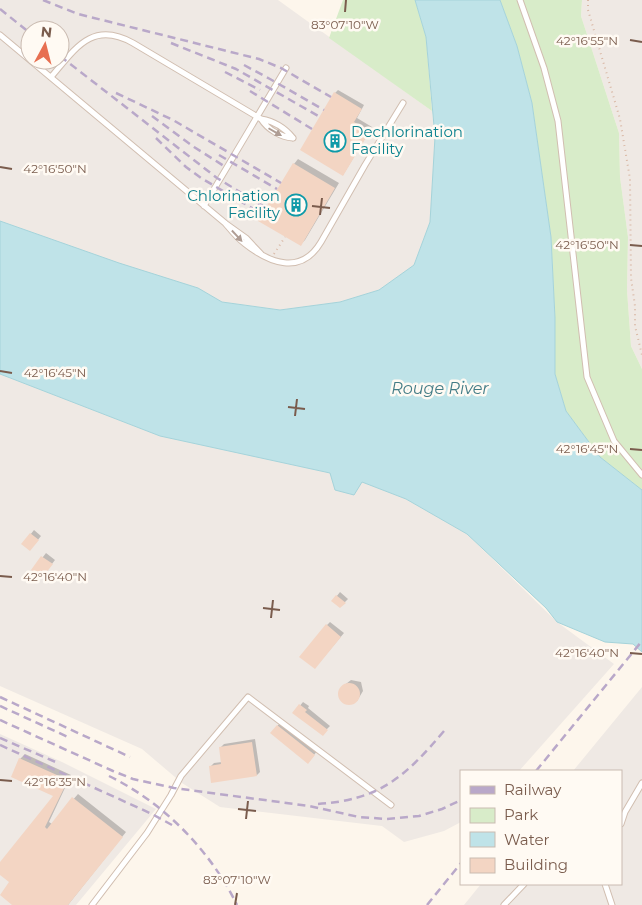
<svg xmlns="http://www.w3.org/2000/svg" width="642" height="905" font-family="Montserrat,sans-serif">
	<rect width="100%" height="100%" fill="#fdf6ec"/>
	<path fill="#efe9e4" fill-rule="evenodd" d="M 0,0 L 278,0 L 432,111 L 435,137 L 430,222 L 414,265 L 379,290 L 340,302 L 280,310 L 222,302 L 198,288 L 118,263 L 0,221 ZM 30,30 L 60,30 L 60,60 L 30,60 Z
		M 582,0 L 642,0 L 642,369 L 631,346 L 627,290 L 628,237 L 620,177 L 619,133 L 581,16 Z
		M 0,374 L 160,436 L 330,473 L 362,482 L 406,499 L 467,534 L 557,622 L 614,664 L 519,771 L 461,771 L 461,822 L 444,831 L 404,842 L 382,826 L 220,807 L 182,783 L 142,749 L 0,686 Z
		M 642,687 L 642,905 L 464,905 L 481,884 L 621,884 L 621,771 L 573,771 Z
		M 0,734 L 62,762 L 156,809 L 76,905 L 0,905 Z"/>
	<path fill="#d8ecc9" d="M 343,0 L 415,0 L 426,37 L 432,111 L 329,38 Z
		M 500,0 L 582,0 L 581,16 L 619,133 L 620,177 L 628,237 L 627,290 L 631,346 L 642,369 L 642,490 L 600,457 L 566,411 L 555,374 L 555,318 L 551,237 L 532,103 L 517,46 Z"/>
	<path fill="#bfe3e8" stroke="#a5d3da" d="M 415,0 L 500,0 L 517,46 L 532,103 L 551,237 L 555,318 L 555,374 L 566,411 L 600,457 L 642,490 L 642,652 L 633,644 L 605,642 L 557,622 L 546,608 L 467,534 L 406,499 L 362,482 L 354,495 L 335,490 L 330,473 L 160,436 L 0,374 L 0,221 L 119,263 L 198,288 L 222,302 L 280,310 L 340,302 L 379,290 L 414,265 L 430,222 L 435,137 L 426,37 Z"/>
	<path fill="#0003" d="M 338,90 L 364,105 L 357,118 L 372,127 L 343,175 L 335,93 Z
		M 298,159 L 339,183 L 305,240 L 301,244 L 294,164 Z
		M 34,530 L 41,536 L 33,546 L 23,544 Z
		M 46,553 L 55,560 L 45,573 L 33,570 Z
		M 340,592 L 348,599 L 340,607 L 333,601 Z
		M 330,622 L 344,633 L 318,664 L 327,625 Z
		M 351,680 L 361,682 L 363,691 L 357,701 L 347,703 L 342,700 L 339,694 L 342,687 Z
		M 303,702 L 309,706 L 308,708 L 330,726 L 322,734 L 294,713 Z
		M 281,722 L 317,751 L 311,759 L 271,733 Z
		M 255,739 L 260,772 L 257,775 L 210,767 L 214,763 L 222,762 L 220,748 L 224,744 Z
		M 25,754 L 71,775 L 49,822 L 52,824 L 78,794 L 126,832 L 68,905 L 14,905 L 11,882 L 0,873 L 0,864 L 55,796 L 20,759 Z"/>
	<path fill="#f3d5c3" d="M 334,92 L 362,109 L 354,122 L 370,131 L 343,176 L 300,150 Z
		M 293,163 L 335,188 L 301,246 L 258,221 Z
		M 30,533 L 39,540 L 30,551 L 21,544 Z
		M 41,556 L 53,564 L 42,578 L 31,570 Z
		M 336,595 L 346,603 L 340,608 L 331,601 Z
		M 326,624 L 341,637 L 315,669 L 299,657 Z
		M338 694a11 11 0 1 1 22 0a11 11 0 1 1-22 0Z
		M 299,704 L 307,710 L 305,712 L 328,730 L 323,736 L 292,713 Z
		M 277,725 L 315,755 L 308,764 L 270,733 Z
		M 252,742 L 257,776 L 211,783 L 209,766 L 221,764 L 219,747 Z
		M 19,758 L 68,780 L 45,827 L 47,829 L 72,797 L 123,837 L 68,905 L 12,905 L 0,895 L 9,882 L 0,875 L 0,862 L 53,796 L 11,777 Z"/>
	<g fill="none" stroke-linecap="round" stroke-linejoin="round">
		<g stroke="#d1beb0" stroke-width="7">
			<path id="service" d="M 520,0 L 544,68 L 558,121 L 587,377 L 614,441 L 642,475
				M 0,35 L 225,223
				M 51,77 C 75,49 92,20 133,43 L 261,119 C 273,121 285,128 293,138
				M 261,119 C 268,130 281,137 293,138
				M 204,206 L 286,68
				M 261,254 L 246,238 L 225,223 C 231,230 237,238 244,243 C 269,263 301,276 321,242 L 365,165 L 403,103
				M 621,824 L 625,812 L 642,783
				M 605,884 L 612,905
				M 92,905 L 147,833 L 171,795 L 181,776 L 248,697 L 391,805
				M 504,905 L 524,884"/>
		</g>
		<path stroke="#d9b8a5" stroke-width="2" stroke-dasharray="1 4" stroke-linecap="butt" d="M 588,0 L 588,10 L 620,119 L 630,179 L 631,278 L 635,306 L 635,326 L 642,355
			M 274,254 L 285,237"/>
		<use href="#service" stroke="#fff" stroke-width="5"/>
		<path stroke="#b9a8c9" stroke-width="2.5" stroke-dasharray="8 5" stroke-linecap="butt" d="M 43,0 L 78,14 L 259,59 L 281,68 L 331,97
			M 0,9 L 30,33
			M 171,43 L 236,69 L 320,117
			M 60,56 L 217,178 L 266,208
			M 244,65 L 270,79 L 324,110
			M 225,72 L 260,90
			M 250,91 L 312,129
			M 116,93 L 173,120 L 281,183
			M 152,116 L 194,147 L 224,166
			M 156,138 L 186,167 L 201,178 L 262,214
			M 219,155 L 277,189
			M 0,697 L 130,757
			M 0,706 L 68,737
			M 0,720 L 113,771 L 133,779 L 174,788 L 309,806 L 359,817 L 386,819 L 419,816 L 442,809 L 461,800
			M 0,738 L 58,763
			M 0,745 L 152,814 L 172,825
			M 536,771 L 642,641
			M 109,776 C 164,803 210,850 237,905
			M 318,804 C 380,800 406,776 444,731
			M 427,905 L 461,863"/>
	</g>
	<defs><path id="oneway-solid" d="M-6-.8H1V-3.2L6.5 0L1 3.2V.8H-6Z" transform="scale(1.25)"/></defs>
	<g fill="#af9d94">
		<use href="#oneway-solid" transform="translate(275 132) rotate(30)"/>
		<use href="#oneway-solid" transform="translate(237 236) rotate(47)"/>
	</g>
	<path fill="none" stroke="#7a5c4d" stroke-width="2" d="M 345,12 L 346,0M 630,40 L 642,42M 0,167 L 12,169M 312,206 L 330,208M 320,215 L 322,198M 630,245 L 642,246M 0,371 L 12,373M 288,407 L 305,409M 295,416 L 297,399M 630,449 L 642,450M 0,576 L 12,577M 263,608 L 280,610M 271,618 L 273,600M 630,653 L 642,654M 0,780 L 12,781M 238,809 L 256,811M 246,819 L 248,801M 235,905 L 237,893"/>
	<defs>
		<g id="building-ring" transform="scale(1.125)"><circle r="9.5" fill="#fffaf3" stroke="#0f9aa8" stroke-width="1.5"/><path d="M-4-6H4V6H1V3H-1V6H-4ZM-2.5-4.3h1.7v1.8h-1.7ZM.8-4.3h1.7v1.8H.8ZM-2.5-1h1.7V.8h-1.7ZM.8-1h1.7V.8H.8Z" fill="#0f9aa8"/></g>
	</defs>
	<g fill-rule="evenodd">
		<use href="#building-ring" x="335" y="141"/>
		<use href="#building-ring" x="296" y="205"/>
	</g>
	<g text-anchor="middle" stroke-width="5" stroke-linejoin="round" paint-order="stroke">
		<g font-size="15" fill="#0d838f" stroke="#fffaf3" text-anchor="start">
			<text x="351" y="137">Dechlorination<tspan x="351" dy="17">Facility</tspan></text>
			<text x="280" y="201" text-anchor="end">Chlorination<tspan x="280" dy="17">Facility</tspan></text>
		</g>
		<g font-size="16" font-style="italic" fill="#437c86" stroke="#fffaf3">
			<text x="440" y="394">Rouge River</text>
		</g>
	</g>
	<g font-size="12" text-anchor="middle" fill="#7a5c4d" stroke="#fffaf3" stroke-width="5" stroke-linejoin="round" paint-order="stroke">
		<text x="345" y="29">83°07'10"W</text>
		<text x="587" y="45">42°16'55"N</text>
		<text x="55" y="173">42°16'50"N</text>
		<text x="587" y="249">42°16'50"N</text>
		<text x="55" y="377">42°16'45"N</text>
		<text x="587" y="453">42°16'45"N</text>
		<text x="55" y="581">42°16'40"N</text>
		<text x="587" y="657">42°16'40"N</text>
		<text x="55" y="786">42°16'35"N</text>
		<text x="237" y="884">83°07'10"W</text>
	</g>
	<rect x="460" y="770" width="162" height="115" fill="#fffaf3" stroke="#cabbb1"/>
	<rect x="470" y="786" width="25" height="8" fill="#b9a8c9" stroke="#cabbb1"/>
	<text x="504" y="795" font-size="15" fill="#7a5c4d">Railway</text>
	<rect x="470" y="808" width="25" height="15" fill="#d8ecc9" stroke="#cabbb1"/>
	<text x="504" y="820" font-size="15" fill="#7a5c4d">Park</text>
	<rect x="470" y="832" width="25" height="15" fill="#bfe3e8" stroke="#cabbb1"/>
	<text x="504" y="845" font-size="15" fill="#7a5c4d">Water</text>
	<rect x="470" y="858" width="25" height="15" fill="#f3d5c3" stroke="#cabbb1"/>
	<text x="504" y="870" font-size="15" fill="#7a5c4d">Building</text>
	<g transform="translate(45 45) rotate(7)"><circle r="24" fill="#fffaf3" stroke="#cabbb1"/>
	<path d="M0-4L9 19L0 12L-9 19Z" fill="#e76f51"/>
	<text y="-8" font-size="14" font-weight="bold" text-anchor="middle" fill="#7a5c4d">N</text>
	</g>
</svg>
